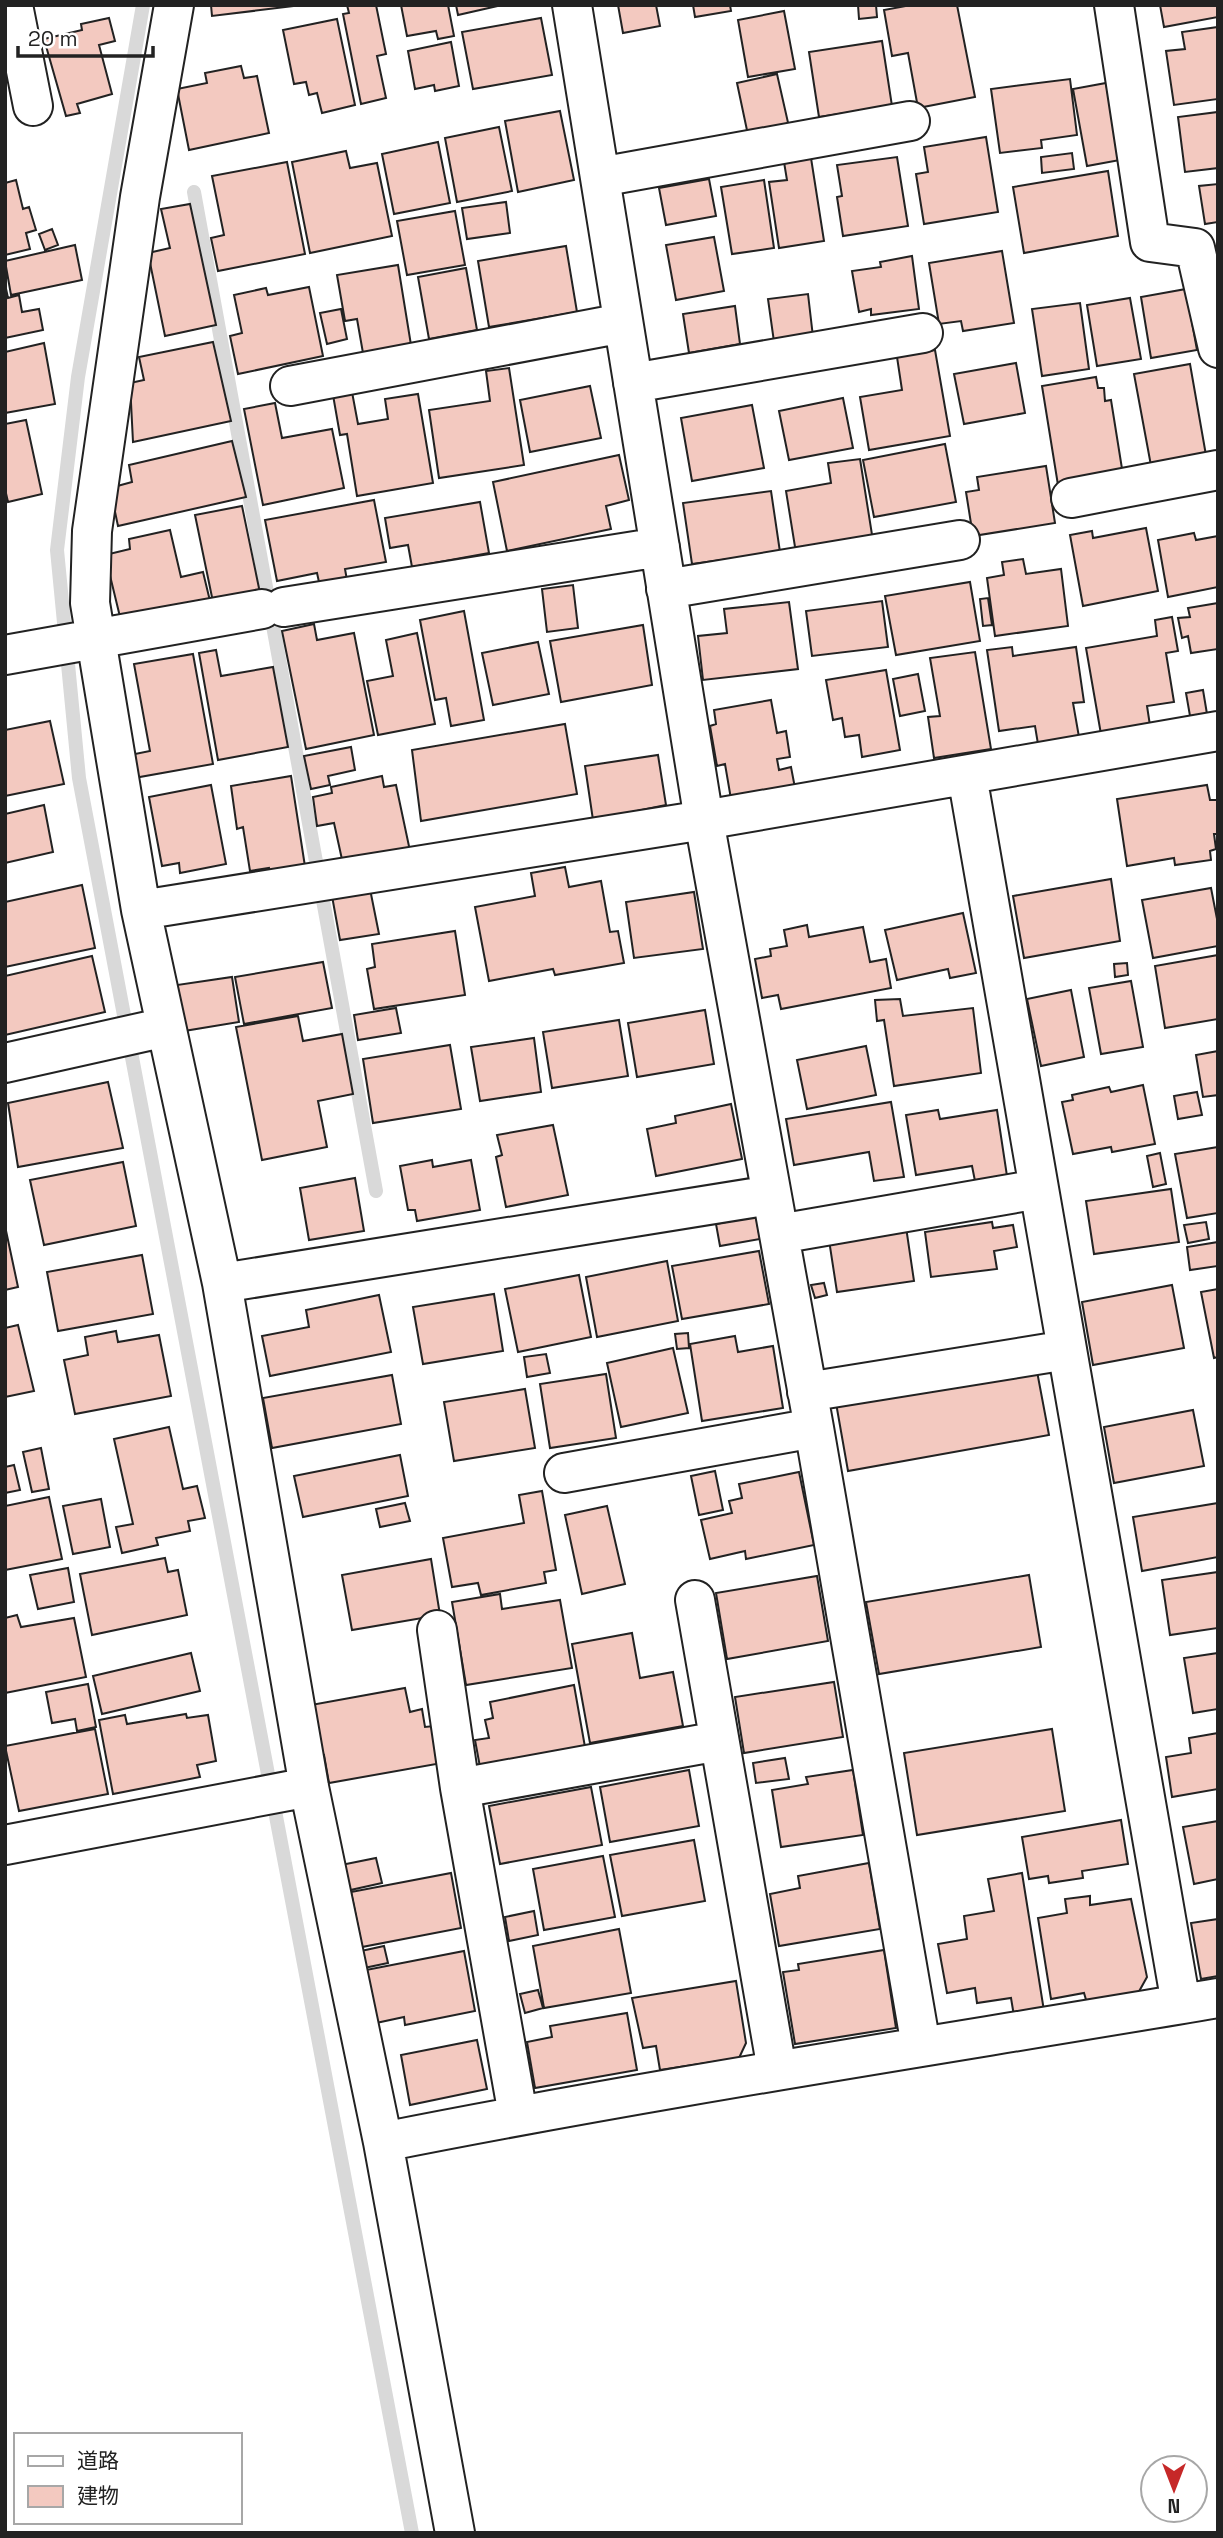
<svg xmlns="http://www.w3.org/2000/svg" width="1223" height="2538" font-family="'Space Grotesk','Noto Sans JP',sans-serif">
	<rect width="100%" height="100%" fill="#fff"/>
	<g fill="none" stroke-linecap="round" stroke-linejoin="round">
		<path stroke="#d9d9d9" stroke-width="14" d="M 143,5 L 78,377 L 57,550 L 79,778 L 412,2533
			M 194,192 L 376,1191"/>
	</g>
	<path fill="#f3c9c0" stroke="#222" stroke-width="2" d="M 211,5 L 302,5 L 212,16 Z
		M 347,5 L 376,5 L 386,54 L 377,56 L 386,98 L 361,104 L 343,14 L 349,13 Z
		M 401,5 L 448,5 L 454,36 L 438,39 L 436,31 L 407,36 Z
		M 456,5 L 502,5 L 458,15 Z
		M 618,5 L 656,5 L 660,26 L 623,33 Z
		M 693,5 L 730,5 L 731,11 L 695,17 Z
		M 858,5 L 876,5 L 877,17 L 859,19 Z
		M 911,5 L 957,5 L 975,97 L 918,108 L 908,53 L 892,56 L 884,10 Z
		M 1160,5 L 1218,5 L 1218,17 L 1164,27 Z
		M 784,11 L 795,69 L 748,77 L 738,20 Z
		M 109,18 L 115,41 L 99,45 L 112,94 L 77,104 L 80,113 L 66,116 L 44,39 L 82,30 L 81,24 Z
		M 541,18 L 552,75 L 473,89 L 462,32 Z
		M 337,19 L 355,105 L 322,113 L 317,93 L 309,95 L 306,82 L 294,84 L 283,30 Z
		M 1218,27 L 1218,99 L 1174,105 L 1166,51 L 1185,49 L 1182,32 Z
		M 882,41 L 892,106 L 819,117 L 809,52 Z
		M 451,42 L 459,86 L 435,91 L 434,85 L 415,89 L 408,51 Z
		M 241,66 L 244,78 L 257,76 L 269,133 L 189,150 L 177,89 L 207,83 L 205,73 Z
		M 777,74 L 789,127 L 748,135 L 737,83 Z
		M 1070,79 L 1077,135 L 1041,140 L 1042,148 L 1000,153 L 991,89 Z
		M 1106,83 L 1120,160 L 1087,166 L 1073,89 Z
		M 560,111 L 574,180 L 518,192 L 505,121 Z
		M 1218,112 L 1218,168 L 1185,172 L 1178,117 Z
		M 499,127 L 512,191 L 457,202 L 445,138 Z
		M 986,137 L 998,212 L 924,224 L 916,174 L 928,172 L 924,147 Z
		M 438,142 L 450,203 L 394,214 L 382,154 Z
		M 346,151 L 350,168 L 377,163 L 392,236 L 310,253 L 292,162 Z
		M 1072,153 L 1074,169 L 1042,173 L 1041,157 Z
		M 897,157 L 908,226 L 843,236 L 837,197 L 842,196 L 837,165 Z
		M 811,158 L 824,241 L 779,248 L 769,182 L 787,180 L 784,162 Z
		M 287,162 L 305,254 L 218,271 L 211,238 L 224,235 L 212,176 Z
		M 1108,171 L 1118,236 L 1024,253 L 1013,187 Z
		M 709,179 L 716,216 L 666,225 L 659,188 Z
		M 16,180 L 23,209 L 29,207 L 36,230 L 26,233 L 30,249 L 5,255 L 5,183 Z
		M 764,180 L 774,248 L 732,254 L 721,187 Z
		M 1218,184 L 1218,222 L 1205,224 L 1199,186 Z
		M 506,202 L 510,233 L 467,239 L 462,208 Z
		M 190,204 L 216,325 L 165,336 L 148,253 L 170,248 L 161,209 Z
		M 455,211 L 465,265 L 407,275 L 397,221 Z
		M 52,229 L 58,245 L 45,250 L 39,234 Z
		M 714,237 L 724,291 L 676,300 L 666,245 Z
		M 75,245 L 82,280 L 11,295 L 5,261 Z
		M 566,246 L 577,312 L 489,327 L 478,261 Z
		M 1002,251 L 1014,323 L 963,331 L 961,321 L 939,324 L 929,263 Z
		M 912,256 L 919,309 L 871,315 L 871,309 L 859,312 L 852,271 L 881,267 L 880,262 Z
		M 398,265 L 411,345 L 363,353 L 357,319 L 345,321 L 337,275 Z
		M 466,268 L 477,330 L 429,339 L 418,277 Z
		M 5,284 L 8,298 L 19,295 L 22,312 L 39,309 L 43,330 L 5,338 Z
		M 309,287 L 323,356 L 238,374 L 230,336 L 242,333 L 234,295 L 266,288 L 268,295 Z
		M 1186,289 L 1197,350 L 1151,358 L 1141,297 Z
		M 808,294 L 813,337 L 774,342 L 768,299 Z
		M 1130,298 L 1141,359 L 1097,366 L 1087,305 Z
		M 1080,303 L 1089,369 L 1042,376 L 1032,309 Z
		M 735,306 L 740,344 L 689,353 L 683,314 Z
		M 341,309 L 347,339 L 327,344 L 320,313 Z
		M 213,342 L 231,421 L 133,442 L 130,383 L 144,380 L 139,357 Z
		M 44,343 L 55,404 L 5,413 L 5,352 Z
		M 935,350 L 950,436 L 869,450 L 860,397 L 902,390 L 897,357 Z
		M 1016,363 L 1025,413 L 964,424 L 954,374 Z
		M 1190,364 L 1207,461 L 1152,471 L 1134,374 Z
		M 509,368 L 524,465 L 439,478 L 429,410 L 490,401 L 486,371 Z
		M 1096,377 L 1098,388 L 1104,388 L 1105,401 L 1111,400 L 1123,475 L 1058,485 L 1042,386 Z
		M 590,386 L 601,438 L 530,452 L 520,400 Z
		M 352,392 L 358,424 L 388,419 L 385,399 L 418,394 L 433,483 L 357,496 L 347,434 L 340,435 L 333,395 Z
		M 843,398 L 853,448 L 789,460 L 779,411 Z
		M 275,403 L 282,438 L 332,429 L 344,488 L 263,505 L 244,409 Z
		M 752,405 L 764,468 L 692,481 L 681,418 Z
		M 26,420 L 42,494 L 8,502 L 5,489 L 5,424 Z
		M 232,441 L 246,497 L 118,526 L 110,488 L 132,482 L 129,465 Z
		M 945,444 L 956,502 L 874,517 L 863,460 Z
		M 619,455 L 629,500 L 606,506 L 611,529 L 507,551 L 493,482 Z
		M 860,459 L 873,541 L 796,553 L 786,491 L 831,483 L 828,463 Z
		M 1046,466 L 1055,523 L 973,536 L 966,492 L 979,490 L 977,477 Z
		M 771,491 L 780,552 L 692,564 L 683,503 Z
		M 374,500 L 386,562 L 345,569 L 348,586 L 321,591 L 317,573 L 277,581 L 265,520 Z
		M 480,502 L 489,553 L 412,567 L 408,545 L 390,548 L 385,518 Z
		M 242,506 L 260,593 L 213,602 L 195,515 Z
		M 1146,528 L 1158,591 L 1083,606 L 1070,535 L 1092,531 L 1093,538 Z
		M 170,530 L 181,577 L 203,572 L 210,601 L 121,621 L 105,555 L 130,549 L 129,539 Z
		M 1194,533 L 1196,540 L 1218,536 L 1218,587 L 1168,597 L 1158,540 Z
		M 1023,559 L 1026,574 L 1061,569 L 1068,626 L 995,636 L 987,578 L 1004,575 L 1002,562 Z
		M 970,582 L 980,641 L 896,655 L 885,596 Z
		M 573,585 L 578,628 L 547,632 L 542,589 Z
		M 988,598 L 992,625 L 983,626 L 980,599 Z
		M 882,601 L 888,647 L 812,656 L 806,611 Z
		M 789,602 L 798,669 L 703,680 L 698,636 L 727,633 L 724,609 Z
		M 1218,603 L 1218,649 L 1191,653 L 1188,636 L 1182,638 L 1178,618 L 1190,617 L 1188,608 Z
		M 464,611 L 484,720 L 451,726 L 446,698 L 435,700 L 420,620 Z
		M 1172,617 L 1178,651 L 1166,653 L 1174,702 L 1147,706 L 1151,732 L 1102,740 L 1086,648 L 1157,636 L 1155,620 Z
		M 314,624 L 317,640 L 354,633 L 374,735 L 306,749 L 282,631 Z
		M 643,625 L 652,685 L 561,702 L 550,641 Z
		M 417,633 L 435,724 L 378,735 L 367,681 L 393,676 L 386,640 Z
		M 538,642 L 549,694 L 493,705 L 482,653 Z
		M 1012,647 L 1013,656 L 1076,647 L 1084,702 L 1073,703 L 1079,737 L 1038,744 L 1035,726 L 999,731 L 987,650 Z
		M 216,650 L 221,676 L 273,667 L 288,747 L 218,760 L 199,653 Z
		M 975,652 L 991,749 L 934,758 L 928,717 L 940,716 L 930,658 Z
		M 193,654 L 213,764 L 134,778 L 130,755 L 150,751 L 134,664 Z
		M 886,670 L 900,750 L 862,757 L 859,735 L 845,737 L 842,718 L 833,720 L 826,680 Z
		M 918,674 L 925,711 L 900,716 L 893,679 Z
		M 1203,690 L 1207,714 L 1190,716 L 1186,693 Z
		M 771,700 L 777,733 L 786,731 L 790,757 L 777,759 L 779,770 L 791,767 L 795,788 L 731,799 L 725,764 L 717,766 L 710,726 L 716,724 L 714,710 Z
		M 50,721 L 64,784 L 5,796 L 5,730 Z
		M 565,724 L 577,794 L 421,821 L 412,750 Z
		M 351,747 L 355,770 L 328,776 L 330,785 L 311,789 L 304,756 Z
		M 658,755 L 666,805 L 593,820 L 585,766 Z
		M 291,776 L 306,873 L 271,878 L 269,868 L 250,871 L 243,827 L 237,829 L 231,786 Z
		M 382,776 L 384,787 L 396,785 L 410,851 L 343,864 L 334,823 L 317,826 L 313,797 L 332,793 L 331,787 Z
		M 211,785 L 226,864 L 180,873 L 179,863 L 162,866 L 149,797 Z
		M 1207,785 L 1210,800 L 1218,800 L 1218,834 L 1214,834 L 1216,849 L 1210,851 L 1211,860 L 1175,865 L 1174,858 L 1127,866 L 1117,799 Z
		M 44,805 L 53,852 L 5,863 L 5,814 Z
		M 565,867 L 569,887 L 601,881 L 610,932 L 618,931 L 624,963 L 555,975 L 553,969 L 489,981 L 475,907 L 535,896 L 531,873 Z
		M 1111,879 L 1120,941 L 1024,958 L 1013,896 Z
		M 82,885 L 95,948 L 5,967 L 5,902 Z
		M 1211,888 L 1218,924 L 1218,946 L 1153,958 L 1142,900 Z
		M 370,889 L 379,934 L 340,940 L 332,896 Z
		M 694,892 L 703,949 L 634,958 L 626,902 Z
		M 963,913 L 976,973 L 950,978 L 948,969 L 897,980 L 885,930 Z
		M 807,925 L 809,937 L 863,927 L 870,962 L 886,959 L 891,988 L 781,1009 L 778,995 L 762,998 L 755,959 L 771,956 L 770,949 L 787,946 L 784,930 Z
		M 455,931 L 465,995 L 374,1009 L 367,969 L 375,967 L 372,944 Z
		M 1218,955 L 1218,1019 L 1165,1028 L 1155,966 Z
		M 92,956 L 105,1012 L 5,1035 L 5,976 Z
		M 323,962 L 332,1008 L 244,1024 L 235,977 Z
		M 1127,963 L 1128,975 L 1115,977 L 1114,964 Z
		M 232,977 L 239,1022 L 184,1031 L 177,985 Z
		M 1131,981 L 1143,1047 L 1101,1054 L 1089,988 Z
		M 1071,990 L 1084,1057 L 1041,1066 L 1027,999 Z
		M 900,999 L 903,1016 L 973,1008 L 981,1073 L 894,1086 L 884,1020 L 877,1021 L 875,1000 Z
		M 396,1008 L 401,1033 L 358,1040 L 354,1015 Z
		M 705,1010 L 714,1064 L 637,1077 L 628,1023 Z
		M 298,1016 L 303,1041 L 342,1034 L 353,1094 L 318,1101 L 327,1147 L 262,1160 L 236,1027 Z
		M 619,1020 L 628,1076 L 552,1088 L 543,1032 Z
		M 534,1038 L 541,1092 L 480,1101 L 471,1047 Z
		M 450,1045 L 461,1109 L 373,1123 L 363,1059 Z
		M 866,1046 L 876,1095 L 807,1109 L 797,1060 Z
		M 1218,1051 L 1218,1095 L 1203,1097 L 1196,1055 Z
		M 108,1082 L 123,1148 L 18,1167 L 8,1103 Z
		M 1143,1085 L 1155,1144 L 1112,1152 L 1111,1147 L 1073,1154 L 1062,1102 L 1073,1100 L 1072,1095 L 1109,1087 L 1111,1092 Z
		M 1197,1092 L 1202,1115 L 1178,1119 L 1174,1096 Z
		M 891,1102 L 904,1177 L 874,1181 L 869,1152 L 794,1165 L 786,1119 Z
		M 731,1104 L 742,1159 L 656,1176 L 647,1129 L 676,1123 L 675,1116 Z
		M 938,1110 L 940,1119 L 997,1110 L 1007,1176 L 975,1181 L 972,1166 L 916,1175 L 906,1115 Z
		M 553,1125 L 568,1195 L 506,1207 L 496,1157 L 502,1155 L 497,1135 Z
		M 1218,1147 L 1218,1213 L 1187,1218 L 1175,1154 Z
		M 1160,1153 L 1166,1184 L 1153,1187 L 1147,1156 Z
		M 432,1160 L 433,1167 L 471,1160 L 480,1210 L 417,1221 L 415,1210 L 408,1210 L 400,1166 Z
		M 123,1162 L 136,1226 L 44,1245 L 30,1180 Z
		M 355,1178 L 364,1231 L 309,1240 L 300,1188 Z
		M 1171,1189 L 1179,1242 L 1094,1254 L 1086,1201 Z
		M 756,1216 L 760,1239 L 720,1246 L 716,1224 Z
		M 992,1222 L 993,1228 L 1013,1225 L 1017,1247 L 994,1251 L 997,1269 L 931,1277 L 925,1232 Z
		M 1206,1222 L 1209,1239 L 1188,1243 L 1184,1225 Z
		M 5,1226 L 18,1287 L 5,1290 Z
		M 906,1227 L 914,1281 L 837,1292 L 829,1240 Z
		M 1218,1242 L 1218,1266 L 1190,1270 L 1187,1247 Z
		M 759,1251 L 769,1304 L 682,1319 L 672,1266 Z
		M 142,1255 L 153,1314 L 58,1331 L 47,1272 Z
		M 667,1261 L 678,1321 L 597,1337 L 586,1277 Z
		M 579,1275 L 591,1337 L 518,1352 L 505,1289 Z
		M 824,1283 L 827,1295 L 815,1298 L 811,1285 Z
		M 1172,1285 L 1184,1348 L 1093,1365 L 1082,1302 Z
		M 1218,1289 L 1218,1357 L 1214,1358 L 1201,1292 Z
		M 494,1294 L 503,1351 L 423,1364 L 413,1307 Z
		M 379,1295 L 391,1352 L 270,1376 L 262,1336 L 309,1327 L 306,1310 Z
		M 18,1325 L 34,1391 L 5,1397 L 5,1328 Z
		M 116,1331 L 118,1342 L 159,1335 L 171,1396 L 75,1414 L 64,1360 L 88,1355 L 85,1337 Z
		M 688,1333 L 689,1348 L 677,1349 L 675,1334 Z
		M 735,1336 L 738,1352 L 773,1346 L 783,1408 L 702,1421 L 690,1344 Z
		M 673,1348 L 688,1413 L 621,1427 L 607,1363 Z
		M 546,1354 L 550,1373 L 527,1377 L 524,1357 Z
		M 1036,1366 L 1049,1435 L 848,1471 L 836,1403 Z
		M 606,1374 L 616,1438 L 550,1448 L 540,1384 Z
		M 392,1375 L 401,1424 L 272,1448 L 263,1398 Z
		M 525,1389 L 535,1448 L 454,1461 L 444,1402 Z
		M 1193,1410 L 1204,1466 L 1114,1483 L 1104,1427 Z
		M 169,1427 L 183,1489 L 197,1486 L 205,1518 L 188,1521 L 190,1531 L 156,1538 L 158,1545 L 122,1553 L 116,1527 L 133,1524 L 114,1439 Z
		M 41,1448 L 49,1489 L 32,1492 L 23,1452 Z
		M 400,1455 L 408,1496 L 303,1517 L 294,1476 Z
		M 14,1465 L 20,1490 L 5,1493 L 5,1467 Z
		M 715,1471 L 723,1510 L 699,1515 L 691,1476 Z
		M 799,1472 L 814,1545 L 746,1559 L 745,1551 L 710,1559 L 701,1520 L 732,1513 L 729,1501 L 742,1498 L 739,1484 Z
		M 542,1491 L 556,1570 L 544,1572 L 546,1583 L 481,1595 L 478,1583 L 452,1587 L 443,1538 L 524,1523 L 519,1495 Z
		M 49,1497 L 62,1559 L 5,1570 L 5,1506 Z
		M 101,1499 L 110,1547 L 73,1554 L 63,1506 Z
		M 405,1503 L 410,1521 L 380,1527 L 376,1509 Z
		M 1218,1503 L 1218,1557 L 1142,1571 L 1133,1517 Z
		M 607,1506 L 625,1584 L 582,1594 L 565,1515 Z
		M 165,1558 L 168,1572 L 178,1570 L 187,1615 L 92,1635 L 80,1574 Z
		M 431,1559 L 440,1615 L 352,1630 L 342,1575 Z
		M 68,1568 L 74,1602 L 38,1609 L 30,1575 Z
		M 1218,1572 L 1218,1628 L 1170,1635 L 1162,1580 Z
		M 1029,1575 L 1041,1647 L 879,1674 L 866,1602 Z
		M 817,1576 L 828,1641 L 727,1659 L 716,1593 Z
		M 500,1594 L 502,1609 L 560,1600 L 572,1668 L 466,1685 L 452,1602 Z
		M 17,1615 L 21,1627 L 74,1618 L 86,1677 L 5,1693 L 5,1618 Z
		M 632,1633 L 640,1678 L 673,1672 L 683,1726 L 590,1743 L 572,1644 Z
		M 191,1653 L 200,1691 L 102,1714 L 93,1676 Z
		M 1218,1653 L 1218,1709 L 1193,1713 L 1184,1658 Z
		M 834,1682 L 843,1737 L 744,1753 L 735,1697 Z
		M 88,1684 L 96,1727 L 77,1731 L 75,1719 L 52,1723 L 46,1692 Z
		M 574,1685 L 585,1747 L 480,1767 L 475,1740 L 489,1738 L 485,1720 L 493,1718 L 490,1702 Z
		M 405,1688 L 410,1712 L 422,1709 L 425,1727 L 434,1726 L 442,1763 L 329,1783 L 324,1755 L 320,1756 L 311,1705 Z
		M 186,1714 L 187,1718 L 208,1715 L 216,1761 L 197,1765 L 200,1777 L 113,1794 L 99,1720 L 125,1715 L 127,1724 Z
		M 95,1729 L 108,1794 L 19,1811 L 5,1746 Z
		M 1052,1729 L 1065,1811 L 917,1835 L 904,1753 Z
		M 1218,1733 L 1218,1789 L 1172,1797 L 1166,1757 L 1191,1753 L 1189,1738 Z
		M 785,1758 L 789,1779 L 756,1783 L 753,1763 Z
		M 689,1770 L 699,1826 L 610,1842 L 600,1787 Z
		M 853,1770 L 863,1835 L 781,1847 L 772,1790 L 808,1784 L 806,1777 Z
		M 591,1787 L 602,1845 L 500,1864 L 489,1806 Z
		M 1121,1820 L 1128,1864 L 1082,1871 L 1083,1878 L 1049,1883 L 1048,1876 L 1029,1879 L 1022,1837 Z
		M 1218,1821 L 1218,1879 L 1194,1884 L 1183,1827 Z
		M 694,1840 L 705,1901 L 622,1916 L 610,1855 Z
		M 603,1856 L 615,1917 L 544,1930 L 533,1869 Z
		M 376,1858 L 382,1883 L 346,1891 L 341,1865 Z
		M 869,1863 L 880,1929 L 779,1946 L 770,1894 L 800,1888 L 798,1876 Z
		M 451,1873 L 461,1928 L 362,1947 L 351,1892 Z
		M 1022,1873 L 1044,2011 L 1014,2016 L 1011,1998 L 977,2003 L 975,1988 L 947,1993 L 938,1944 L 967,1939 L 964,1916 L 994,1911 L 988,1879 Z
		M 1090,1896 L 1090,1905 L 1131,1899 L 1147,1977 L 1137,1995 L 1087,2003 L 1084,1993 L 1051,1999 L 1038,1918 L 1067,1913 L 1065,1899 Z
		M 534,1911 L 538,1935 L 509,1941 L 505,1917 Z
		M 1218,1919 L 1218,1976 L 1201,1979 L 1191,1923 Z
		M 619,1929 L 631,1993 L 544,2008 L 533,1946 Z
		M 384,1946 L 388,1963 L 364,1968 L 361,1951 Z
		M 884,1950 L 896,2028 L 795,2044 L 783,1972 L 799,1970 L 798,1964 Z
		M 464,1951 L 475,2011 L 405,2025 L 404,2017 L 376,2023 L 366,1970 Z
		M 736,1981 L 746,2043 L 739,2058 L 660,2070 L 656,2046 L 643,2048 L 632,1998 Z
		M 538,1990 L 543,2008 L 525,2013 L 520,1994 Z
		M 627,2013 L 637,2070 L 535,2088 L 527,2042 L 552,2037 L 550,2026 Z
		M 477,2040 L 487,2089 L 410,2105 L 401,2055 Z"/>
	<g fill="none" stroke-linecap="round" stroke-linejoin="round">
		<g stroke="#222" stroke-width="42">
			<path id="minor" d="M 13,5 L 33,106
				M 174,5 L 140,197 L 92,531 L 90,603 L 141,910 L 222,1283 L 309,1787 L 383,2142 L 455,2533
				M 572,5 L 704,820 L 814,1428 L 921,2046
				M 1114,5 L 1150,242 L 1195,248 L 1218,348
				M 600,177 L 910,121
				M 633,383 L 923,333
				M 290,386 L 623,323
				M 1071,498 L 1218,470
				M 666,589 L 960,540
				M 284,607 L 660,547
				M 5,655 L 262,609
				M 967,775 L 1181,2004
				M 141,910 L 704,820 L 1218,731
				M 5,1063 L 166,1027
				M 779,1234 L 1039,1189
				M 222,1283 L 771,1195
				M 807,1392 L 1067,1350
				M 564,1473 L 814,1428
				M 695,1600 L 777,2070
				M 437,1630 L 460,1788 L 518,2115
				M 460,1788 L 719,1741
				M 5,1845 L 309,1787
				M 383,2142 C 660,2087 939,2045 1218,1998"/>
		</g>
		<use href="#minor" stroke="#fff" stroke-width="38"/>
	</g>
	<rect width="1223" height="2538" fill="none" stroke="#222222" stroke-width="14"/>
	<rect x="14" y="2433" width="228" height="91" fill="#ffffff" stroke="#a7a7a7" stroke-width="2"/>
	<rect x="28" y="2456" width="35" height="10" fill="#ffffff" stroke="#a7a7a7" stroke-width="2"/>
	<text x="77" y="2468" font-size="21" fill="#222222">道路</text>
	<rect x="28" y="2486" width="35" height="21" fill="#f3c9c0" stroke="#a7a7a7" stroke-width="2"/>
	<text x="77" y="2503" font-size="21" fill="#222222">建物</text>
	<g transform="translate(1174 2489) rotate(180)"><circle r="33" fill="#ffffff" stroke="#a7a7a7" stroke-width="2"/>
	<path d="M0-5L12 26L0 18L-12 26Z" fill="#c62828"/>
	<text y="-10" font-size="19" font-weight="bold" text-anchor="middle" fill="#222222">N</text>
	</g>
	<path d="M18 46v10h135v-10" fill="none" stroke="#222222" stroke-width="3.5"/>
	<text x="28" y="46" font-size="21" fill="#222222" stroke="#ffffff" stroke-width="5" paint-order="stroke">20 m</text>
</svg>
